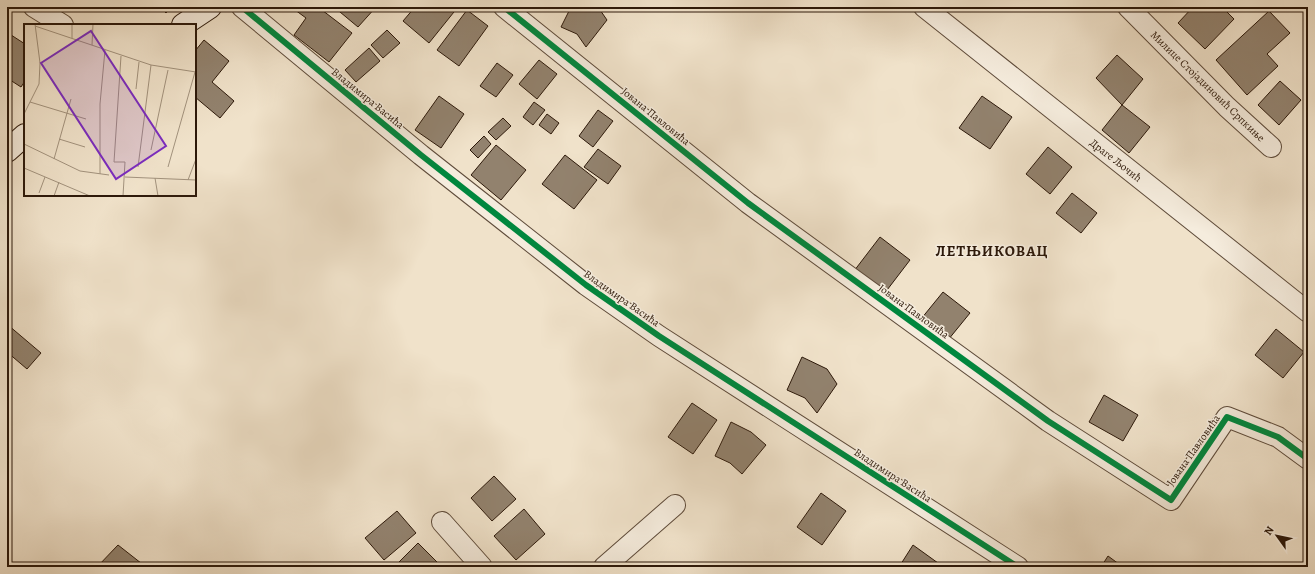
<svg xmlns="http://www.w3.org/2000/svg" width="1315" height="574" font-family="Alegreya,serif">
	<rect width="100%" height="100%" fill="#f0e2ca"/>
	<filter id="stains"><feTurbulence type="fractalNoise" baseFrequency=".005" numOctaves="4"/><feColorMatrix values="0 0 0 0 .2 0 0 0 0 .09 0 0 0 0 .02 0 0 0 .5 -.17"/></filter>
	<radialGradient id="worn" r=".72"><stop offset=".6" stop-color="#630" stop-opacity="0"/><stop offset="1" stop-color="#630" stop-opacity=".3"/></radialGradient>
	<path fill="#92826e" stroke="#2d190a" d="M 160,7 L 171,7 L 166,13 Z
		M 291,7 L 318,7 L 352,33 L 329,62 L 294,35 L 306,18 Z
		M 334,7 L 376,7 L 358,27 Z
		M 415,7 L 458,7 L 429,43 L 403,21 Z
		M 571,7 L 598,7 L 607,20 L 586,47 L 577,34 L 561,27 Z
		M 1193,7 L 1222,7 L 1234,19 L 1205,49 L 1178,23 Z
		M 467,10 L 488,26 L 459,66 L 437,50 Z
		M 1269,11 L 1290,33 L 1267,54 L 1278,66 L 1247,95 L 1216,60 Z
		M 387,30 L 400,43 L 383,58 L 371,45 Z
		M 8,33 L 25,44 L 25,81 L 21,87 L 7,78 Z
		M 204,40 L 229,61 L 212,82 L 234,101 L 220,118 L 195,97 L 195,51 Z
		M 369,48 L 380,61 L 356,82 L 345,70 Z
		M 1117,55 L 1143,79 L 1122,105 L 1096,78 Z
		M 539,60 L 557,74 L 537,99 L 519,84 Z
		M 497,63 L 513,75 L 496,97 L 480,86 Z
		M 1280,81 L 1301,100 L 1279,125 L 1258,105 Z
		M 439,96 L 464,114 L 441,148 L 415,130 Z
		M 982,96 L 1012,117 L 990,149 L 959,128 Z
		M 534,102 L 545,110 L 533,125 L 523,117 Z
		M 1122,105 L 1150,127 L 1129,153 L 1102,130 Z
		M 598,110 L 613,121 L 593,147 L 579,136 Z
		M 547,114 L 559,123 L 551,134 L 539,125 Z
		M 503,118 L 511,126 L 496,140 L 488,132 Z
		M 484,136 L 491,144 L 478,158 L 470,150 Z
		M 496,145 L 526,170 L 501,200 L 471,175 Z
		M 1048,147 L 1072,167 L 1050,194 L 1026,174 Z
		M 598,149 L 621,166 L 608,184 L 584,167 Z
		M 565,155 L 597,180 L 574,209 L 542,184 Z
		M 1072,193 L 1097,213 L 1081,233 L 1056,213 Z
		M 880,237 L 910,260 L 884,294 L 854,271 Z
		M 943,292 L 970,313 L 948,340 L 921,319 Z
		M 8,325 L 41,353 L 27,369 L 7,352 Z
		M 1276,329 L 1304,352 L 1283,378 L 1255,355 Z
		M 802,357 L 827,369 L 837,384 L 817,413 L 805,398 L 787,390 Z
		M 1104,395 L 1138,415 L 1123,441 L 1089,422 Z
		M 692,403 L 717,420 L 693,454 L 668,437 Z
		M 731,422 L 751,432 L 766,445 L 742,474 L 730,463 L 715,456 Z
		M 494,476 L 516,499 L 492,521 L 471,498 Z
		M 821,493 L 846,511 L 822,545 L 797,527 Z
		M 524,509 L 545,534 L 516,560 L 494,536 Z
		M 397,511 L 416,533 L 384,560 L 365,538 Z
		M 418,543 L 442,567 L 394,567 Z
		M 118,545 L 146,567 L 97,567 Z
		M 913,545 L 938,563 L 935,567 L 899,567 Z
		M 1108,556 L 1123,567 L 1101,567 Z"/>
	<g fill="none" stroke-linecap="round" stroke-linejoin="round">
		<g stroke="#5e4b3a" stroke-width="22">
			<path id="street" d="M 34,7 L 63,25
				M 242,7 L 421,155 L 586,285 L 659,336 L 1018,567
				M 504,7 L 748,203 L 1048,421 L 1171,500 L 1227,417 L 1278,437 L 1308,459
				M 924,7 L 1308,312
				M 1128,7 L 1227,107 L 1271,147
				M 442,522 L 482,567
				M 604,567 L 675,505"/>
		</g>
		<g stroke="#2d190a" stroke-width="24">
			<path id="secondary" d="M 183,25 L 210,7
				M 7,151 L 25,135"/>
		</g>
		<use href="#street" stroke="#f5ecdd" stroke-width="20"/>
		<use href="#secondary" stroke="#f5ecdd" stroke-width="22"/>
		<g stroke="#f5ecdd" stroke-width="8">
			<path id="cycleway" d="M 242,7 L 421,155 L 586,285 L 659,336 L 1018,567
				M 504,7 L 748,203 L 1048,421 L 1171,500 L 1227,417 L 1278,437 L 1308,459"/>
		</g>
		<use href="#cycleway" stroke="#00873e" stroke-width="6"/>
	</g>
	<g text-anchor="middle" stroke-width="3" stroke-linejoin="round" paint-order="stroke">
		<g font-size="11" fill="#2d190a" stroke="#f5ecdd">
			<text transform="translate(1208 86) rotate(44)" y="4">Милице Стојадиновић Српкиње</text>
			<text transform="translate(368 98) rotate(39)" y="4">Владимира Васића</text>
			<text transform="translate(656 116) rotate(39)" y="4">Јована Павловића</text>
			<text transform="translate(1116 160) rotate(38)" y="4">Драге Љочић</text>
			<text transform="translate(622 298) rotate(35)" y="4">Владимира Васића</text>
			<text transform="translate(914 311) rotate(36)" y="4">Јована Павловића</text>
			<text transform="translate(1193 450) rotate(-55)" y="4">Јована Павловића</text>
			<text transform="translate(893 475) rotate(33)" y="4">Владимира Васића</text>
		</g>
		<g font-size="15" font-weight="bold" letter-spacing="1" fill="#2d190a" stroke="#f5ecdd">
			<text x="992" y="256">ЛЕТЊИКОВАЦ</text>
		</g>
	</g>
	<g transform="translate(24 24)">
		<rect width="172" height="172" fill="#f0e2ca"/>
		<path fill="none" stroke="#a2927d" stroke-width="1" d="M 11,2 L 127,41 L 172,48M 48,14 L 48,0M 68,21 L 69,0M 97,32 L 90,138 L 101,138 L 99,172M 112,65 L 115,38M 6,78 L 62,95M 0,90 L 15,60 L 16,39 L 11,0M 35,115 L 61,123M 0,120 L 56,147 L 85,151M 127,126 L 144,46M 30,135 L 47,75M 114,143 L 127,41M 144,143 L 171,48M 0,144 L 66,172M 76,150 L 76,80 L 81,26M 101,153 L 172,156M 131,154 L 134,172M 164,156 L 172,135M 15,169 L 21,153M 30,172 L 35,158"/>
		<path fill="#7b2cbf" fill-opacity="0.15" stroke="#7b2cbf" stroke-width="2" d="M 67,7 L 142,122 L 92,155 L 17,39 Z"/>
		<rect width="172" height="172" fill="none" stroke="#2d190a" stroke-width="2"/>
	</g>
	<rect width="1315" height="574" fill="none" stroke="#f0e2ca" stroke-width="24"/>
	<rect x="8" y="8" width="1299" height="558" fill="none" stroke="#2d190a" stroke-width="2"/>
	<rect x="12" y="12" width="1291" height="550" fill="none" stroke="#2d190a"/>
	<g transform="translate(1277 536) rotate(303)" stroke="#f5ecdd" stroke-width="3" paint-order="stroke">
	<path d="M0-3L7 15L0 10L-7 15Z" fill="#2d190a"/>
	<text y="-6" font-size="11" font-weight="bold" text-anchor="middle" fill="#2d190a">N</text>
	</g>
	<rect width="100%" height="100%" filter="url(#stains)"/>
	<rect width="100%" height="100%" fill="url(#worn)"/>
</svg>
